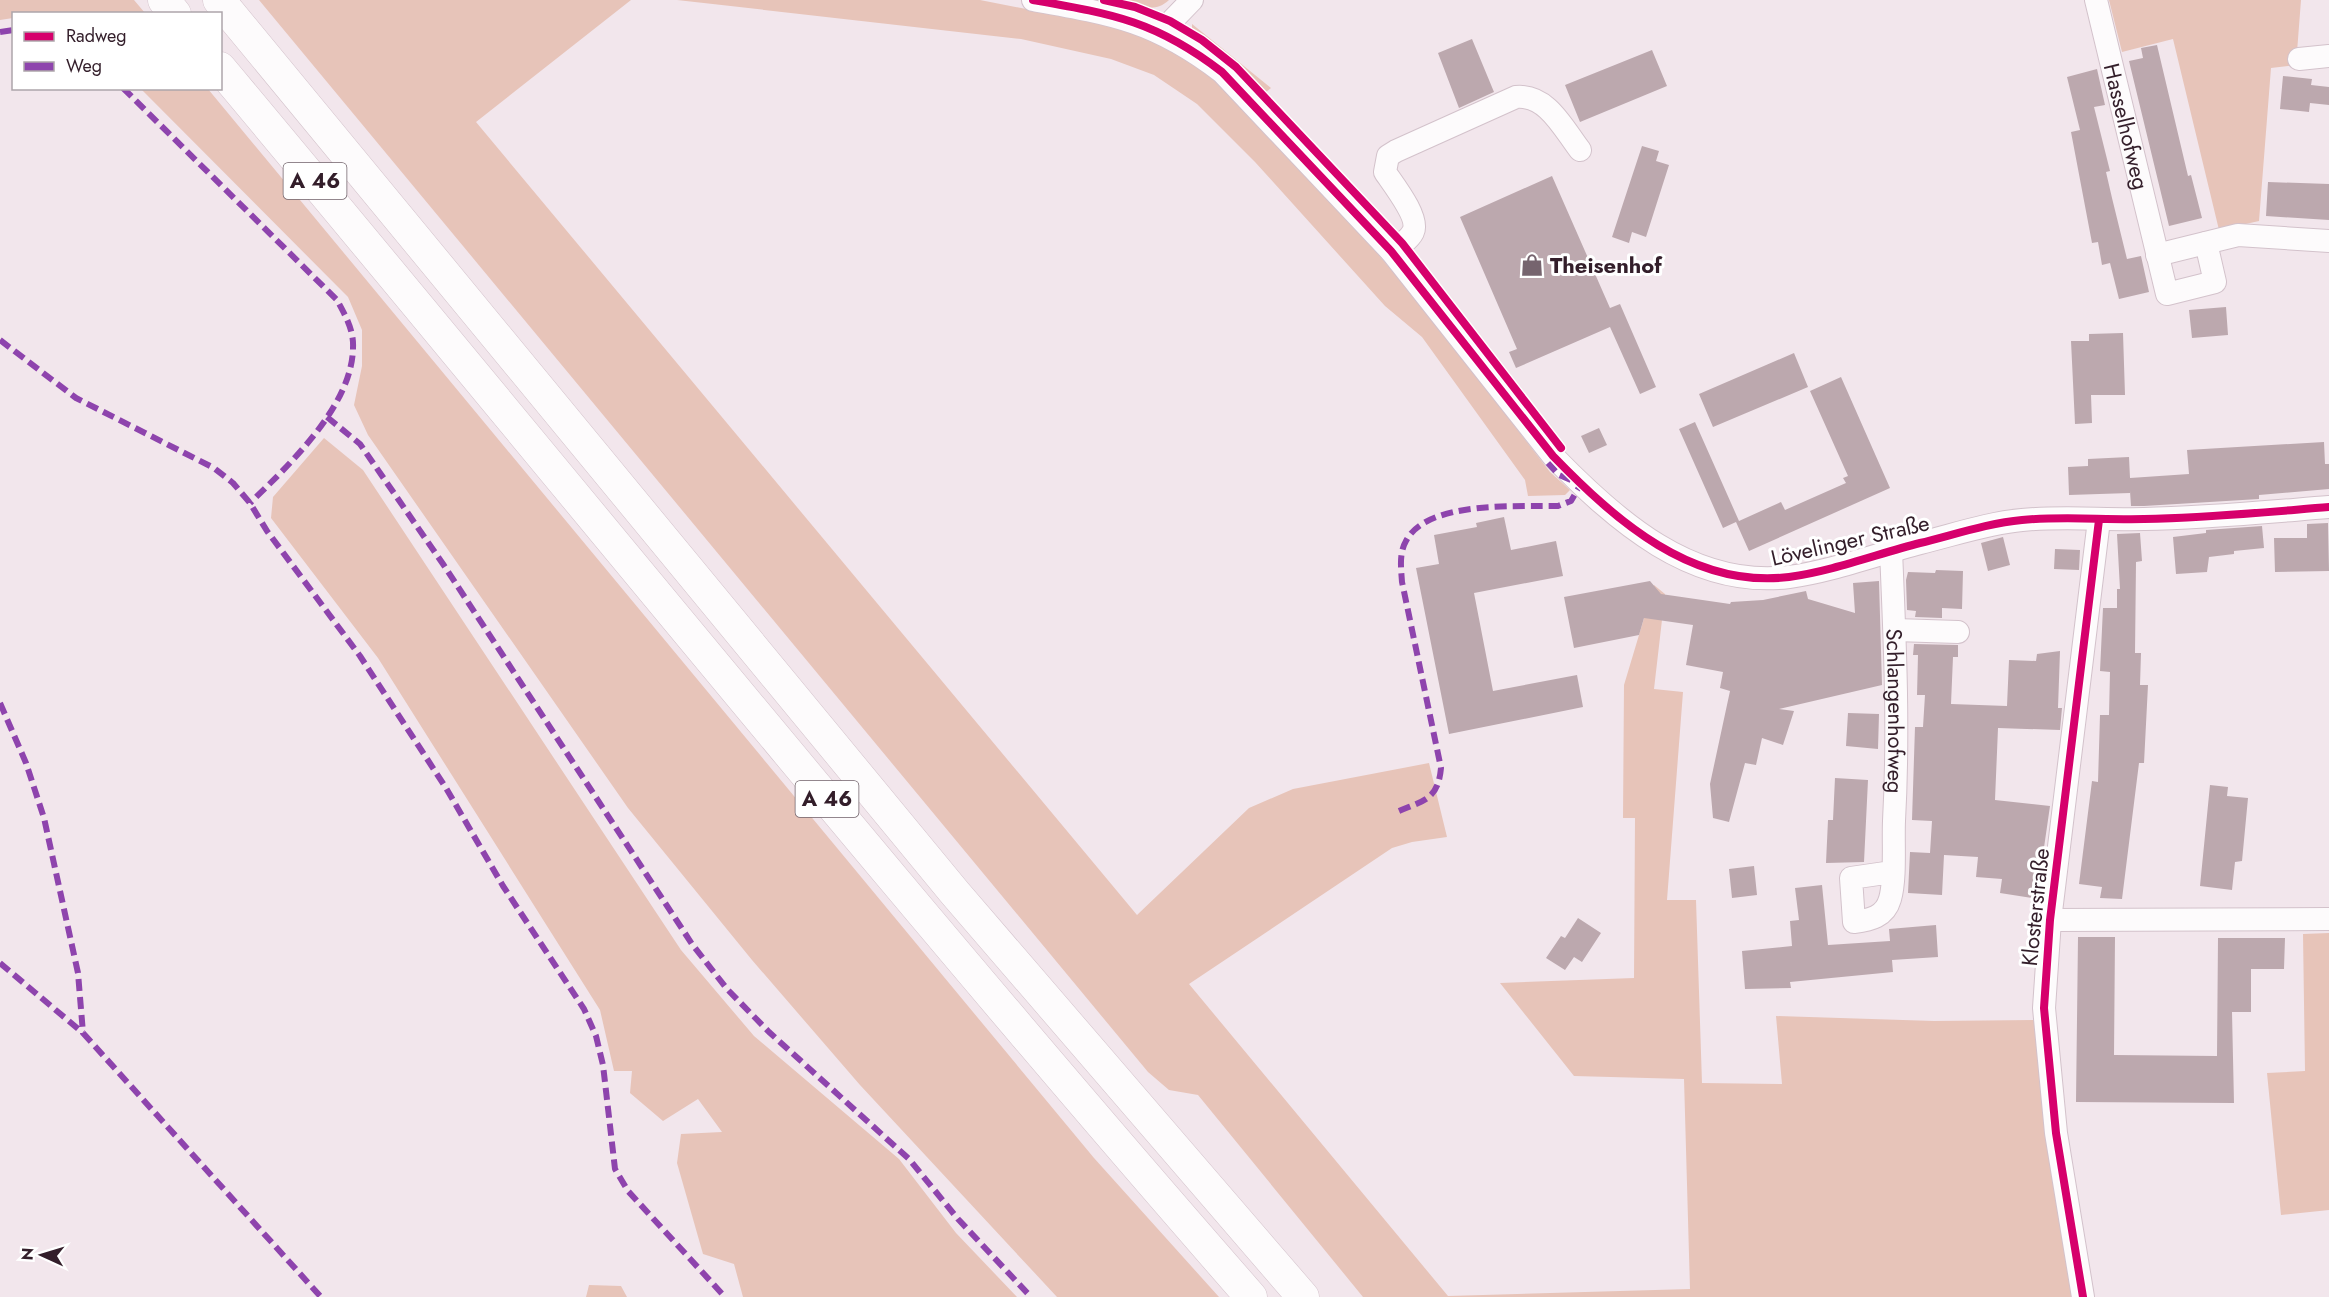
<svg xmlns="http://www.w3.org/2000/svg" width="2329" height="1297" font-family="Jost,sans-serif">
	<rect width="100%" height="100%" fill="#f2e6ec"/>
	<path fill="#e7c4b9" d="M 0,0 L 134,0 L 145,13 L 14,14 L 13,18 L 0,20 Z
		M 259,0 L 631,0 L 476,122 L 1137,915 L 1249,808 L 1293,789 L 1429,763 L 1447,837 L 1412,842 L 1392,848 L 1189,984 L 1448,1296 L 1690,1289 L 1684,1079 L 1574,1076 L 1500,983 L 1634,978 L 1635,818 L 1623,818 L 1624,685 L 1654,585 L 1665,594 L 1654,689 L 1683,692 L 1667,900 L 1696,900 L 1702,1083 L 1782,1084 L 1776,1016 L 1934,1021 L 2039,1020 L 2072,1297 L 1363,1297 L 1198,1095 L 1169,1090 L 1148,1072 Z
		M 677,0 L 980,0 L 1128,29 L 1197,65 L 1242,105 L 1352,223 L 1430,316 L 1550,472 L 1570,490 L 1565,495 L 1528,496 L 1525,480 L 1422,337 L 1385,306 L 1255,162 L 1197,104 L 1154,75 L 1111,59 L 1021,39 Z
		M 1119,0 L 1169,0 C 1153,15 1138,4 1119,0 Z
		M 2109,0 L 2301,0 L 2296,65 L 2271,68 L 2259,221 L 2219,230 L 2173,39 L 2122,52 Z
		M 1192,24 L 1271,88 L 1265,93 L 1228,57 L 1192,30 Z
		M 141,89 L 208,89 L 1094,1158 L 1219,1297 L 1057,1297 L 860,1085 L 752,960 L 628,808 L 368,435 L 354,405 L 362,366 L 362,330 L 348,297 Z
		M 324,438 L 363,470 L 681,950 L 754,1036 L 899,1159 L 956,1233 L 1017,1297 L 743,1297 L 734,1264 L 703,1254 L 677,1163 L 681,1134 L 722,1132 L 698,1099 L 663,1121 L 630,1093 L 632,1071 L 614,1071 L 600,1010 L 378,658 L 271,518 L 273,497 Z
		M 2329,933 L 2329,1210 L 2281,1215 L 2267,1073 L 2305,1071 L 2303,934 Z
		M 589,1285 L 621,1286 L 627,1297 L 586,1297 Z"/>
	<path fill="#bca8ae" d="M 1472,39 L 1494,92 L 1459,108 L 1438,53 Z
		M 2157,45 L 2188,176 L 2191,175 L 2202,218 L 2169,226 L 2129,61 L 2143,58 L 2141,48 Z
		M 1652,50 L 1667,86 L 1580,122 L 1565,85 Z
		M 2097,69 L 2105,105 L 2094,107 L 2110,171 L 2106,172 L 2112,198 L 2127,259 L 2141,256 L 2149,292 L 2119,299 L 2110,263 L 2102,265 L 2098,242 L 2092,243 L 2071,132 L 2080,130 L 2067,77 Z
		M 2283,76 L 2312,79 L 2311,85 L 2329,87 L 2329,105 L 2310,103 L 2309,112 L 2280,109 Z
		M 1642,146 L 1659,151 L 1656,161 L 1669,165 L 1646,237 L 1632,232 L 1629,243 L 1612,237 Z
		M 1552,176 L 1610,308 L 1620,304 L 1656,387 L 1640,394 L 1610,327 L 1516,368 L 1509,352 L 1517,349 L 1460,217 Z
		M 2268,182 L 2329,184 L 2329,220 L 2266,216 Z
		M 2226,307 L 2228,335 L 2192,338 L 2189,310 Z
		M 2123,333 L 2125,395 L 2091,395 L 2092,423 L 2075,424 L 2071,341 L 2089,341 L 2089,334 Z
		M 1794,353 L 1808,387 L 1713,427 L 1699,394 Z
		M 1841,377 L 1890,488 L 1749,551 L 1736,522 L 1723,528 L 1679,429 L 1695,422 L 1739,521 L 1781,502 L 1785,510 L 1846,483 L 1843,478 L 1848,476 L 1810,391 Z
		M 1599,428 L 1607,445 L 1589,453 L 1581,436 Z
		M 2324,442 L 2325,464 L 2329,464 L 2329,489 L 2259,495 L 2259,499 L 2144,506 L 2131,506 L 2130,491 L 2130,493 L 2069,495 L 2068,467 L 2088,466 L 2088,459 L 2129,457 L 2130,478 L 2189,474 L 2187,450 Z
		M 1504,517 L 1511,550 L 1556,541 L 1563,576 L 1474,593 L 1493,691 L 1577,675 L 1583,707 L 1449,734 L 1416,568 L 1439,564 L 1434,535 L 1477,527 L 1476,523 Z
		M 2328,523 L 2329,571 L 2275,572 L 2274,538 L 2307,538 L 2307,524 Z
		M 2262,526 L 2264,548 L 2234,551 L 2234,554 L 2209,557 L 2207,572 L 2176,574 L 2173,537 L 2206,533 L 2206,530 Z
		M 2140,533 L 2142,561 L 2136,562 L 2135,653 L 2141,653 L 2140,685 L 2148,685 L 2144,763 L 2139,763 L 2122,899 L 2100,898 L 2102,887 L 2079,884 L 2092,781 L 2098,782 L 2100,715 L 2109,715 L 2110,672 L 2100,671 L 2103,608 L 2117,608 L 2117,589 L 2120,589 L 2117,534 Z
		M 2003,537 L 2010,565 L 1988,571 L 1981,543 Z
		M 2055,549 L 2080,550 L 2079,570 L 2054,569 Z
		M 1936,570 L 1963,571 L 1962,609 L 1942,608 L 1942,618 L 1915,617 L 1916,611 L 1907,610 L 1906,580 L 1908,572 L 1935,573 Z
		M 1650,581 L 1661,594 L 1730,604 L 1731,602 L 1763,600 L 1806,591 L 1808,599 L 1855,613 L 1853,583 L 1879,581 L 1882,685 L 1779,709 L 1794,711 L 1783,745 L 1762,738 L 1756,765 L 1745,763 L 1729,822 L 1713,818 L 1710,784 L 1730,691 L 1720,688 L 1723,672 L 1686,665 L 1693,625 L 1644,618 L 1639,635 L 1574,648 L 1564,597 Z
		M 1914,644 L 1958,645 L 1958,657 L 1953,657 L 1951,704 L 2007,706 L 2009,660 L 2036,661 L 2037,654 L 2060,651 L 2058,708 L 2062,708 L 2060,730 L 1998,728 L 1995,800 L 2050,806 L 2038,889 L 2033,888 L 2032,898 L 2000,893 L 2002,879 L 1976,877 L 1978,857 L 1944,855 L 1942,895 L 1908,893 L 1910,852 L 1930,853 L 1932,821 L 1912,820 L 1915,727 L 1923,727 L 1925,695 L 1917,695 L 1918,655 L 1913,655 Z
		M 1848,713 L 1879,714 L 1878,749 L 1846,746 Z
		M 1835,778 L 1868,780 L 1864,862 L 1826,863 L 1828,820 L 1833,820 Z
		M 2210,785 L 2228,787 L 2227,796 L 2248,798 L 2242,861 L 2235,862 L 2232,890 L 2200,886 Z
		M 1754,866 L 1757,895 L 1732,898 L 1729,869 Z
		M 1822,885 L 1828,945 L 1890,941 L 1889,929 L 1936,925 L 1938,957 L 1892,960 L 1893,972 L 1790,982 L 1791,988 L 1745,989 L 1742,951 L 1792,946 L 1790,921 L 1799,920 L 1795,888 Z
		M 1578,918 L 1601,933 L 1582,962 L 1574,957 L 1565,970 L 1546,958 L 1561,936 L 1565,938 Z
		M 2078,937 L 2115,937 L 2114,1055 L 2217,1056 L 2218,938 L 2285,938 L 2284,969 L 2251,969 L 2251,1012 L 2232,1012 L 2234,1103 L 2076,1102 Z"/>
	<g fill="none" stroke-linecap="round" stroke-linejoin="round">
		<g stroke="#d3c2cb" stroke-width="24">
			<g id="minor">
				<path d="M 1033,0 C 1113,14 1156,21 1222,72 L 1391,251 L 1553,456 C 1615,520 1692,589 1789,577 C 1833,571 1877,554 1920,543 C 1953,535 1988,523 2022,520 C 2062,516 2103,520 2144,519 C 2206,518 2267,512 2329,507"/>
				<path id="s1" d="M 2096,0 L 2167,294 L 2215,282 L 2206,243"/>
				<path d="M 1161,32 L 1192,0"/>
				<path d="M 2299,59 L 2329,56"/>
				<path d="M 1391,251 C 1399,246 1409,240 1413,232 C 1420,218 1393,184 1385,172 L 1388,156 L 1396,151 L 1516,97 C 1547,94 1563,128 1580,150"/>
				<path d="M 2157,255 L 2238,235 L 2329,241"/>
				<path id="s2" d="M 1891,551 C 1895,643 1899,730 1894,821 C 1893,844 1896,878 1890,899 C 1885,917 1870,920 1854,922 L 1851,878 L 1892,872"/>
				<path d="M 1895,630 L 1958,632"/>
				<path d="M 2050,920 L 2329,919"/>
				<path d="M 2083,1297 L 2056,1133 L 2044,1008 L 2050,920 L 2099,520"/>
			</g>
		</g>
		<g stroke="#d3c2cb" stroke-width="33">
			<path id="highway" d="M 164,0 L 175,14
				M 219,0 L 955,893 L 1303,1297
				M 220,68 C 563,478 899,895 1251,1297"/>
		</g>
		<use href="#minor" stroke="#fdfbfc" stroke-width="22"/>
		<use href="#highway" stroke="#fdfbfc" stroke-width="32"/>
		<path stroke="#8e44ad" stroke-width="6" stroke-dasharray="12 6" stroke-linecap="butt" d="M 0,32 L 14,30
			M 123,88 L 337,300 C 345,315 354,330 353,348 C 352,406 289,465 250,503
			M 0,340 L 76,398 L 214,468 L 233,483 L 250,503 L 267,531 L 360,656 L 446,788 L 503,886 L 584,1009 L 596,1036 L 603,1065 L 615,1169 L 628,1191 L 725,1297
			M 327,417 L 360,444 L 443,564 L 692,944 L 727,989 L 769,1032 L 909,1159 L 958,1219 L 1031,1297
			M 0,703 L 26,763 L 44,818 L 78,973 L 83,1033 L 321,1297
			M 1399,811 C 1425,800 1438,799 1441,768 L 1402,582 C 1401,568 1399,553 1406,541 C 1427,500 1518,507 1558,506 L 1571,501 L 1581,484 L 1559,475 L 1548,463
			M 0,963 L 83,1033"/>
		<g stroke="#fff" stroke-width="11">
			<path id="cycleway" d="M 1033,0 C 1113,14 1156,21 1222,72 L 1391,251 L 1553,456 C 1615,520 1692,589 1789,577 C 1833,571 1877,554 1920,543 C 1953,535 1988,523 2022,520 C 2062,516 2103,520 2144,519 C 2206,518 2267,512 2329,507
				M 1104,0 L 1135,7 L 1170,21 L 1202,40 L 1236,67 L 1402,243 L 1561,448
				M 2083,1297 L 2056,1133 L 2044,1008 L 2050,920 L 2099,520"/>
		</g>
		<use href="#cycleway" stroke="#d6006c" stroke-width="8"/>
	</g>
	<defs>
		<g id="shop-bare" transform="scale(1.8)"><path d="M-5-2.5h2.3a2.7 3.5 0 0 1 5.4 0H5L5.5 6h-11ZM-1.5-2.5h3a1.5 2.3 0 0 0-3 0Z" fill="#76646e" stroke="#fff" stroke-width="2.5" paint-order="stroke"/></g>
	</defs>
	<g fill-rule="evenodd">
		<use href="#shop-bare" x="1532" y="265"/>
	</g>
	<g text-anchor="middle" stroke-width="6" stroke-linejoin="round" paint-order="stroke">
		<g fill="#fff" stroke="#70626a" stroke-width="1.5">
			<rect x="283.5" y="163" width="63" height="36" rx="4.5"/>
			<rect x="795.5" y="781" width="63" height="36" rx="4.5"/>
		</g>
		<g font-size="21" font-weight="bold" fill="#331e2a">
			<text x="315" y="188">A 46</text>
			<text x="827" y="806">A 46</text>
		</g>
		<g font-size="22" fill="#331e2a" stroke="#fff">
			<text dy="8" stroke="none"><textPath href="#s1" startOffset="130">Hasselhofweg</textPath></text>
			<text transform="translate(1850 540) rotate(-13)" y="8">Lövelinger Straße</text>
			<text dy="8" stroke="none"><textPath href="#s2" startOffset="160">Schlangenhofweg</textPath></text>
			<text transform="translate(2035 907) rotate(-84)" y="8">Klosterstraße</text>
		</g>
		<g font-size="22" font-weight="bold" fill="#331e2a" stroke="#fff" text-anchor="start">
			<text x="1550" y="273">Theisenhof</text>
		</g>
	</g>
	<rect x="12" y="12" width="210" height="78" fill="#ffffff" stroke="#ada5aa" stroke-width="1.5"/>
	<rect x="24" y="32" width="30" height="9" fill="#d6006c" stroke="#ada5aa" stroke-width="1.5"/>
	<text x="66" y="42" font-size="18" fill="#331e2a">Radweg</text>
	<rect x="24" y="62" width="30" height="9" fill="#8e44ad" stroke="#ada5aa" stroke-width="1.5"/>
	<text x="66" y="72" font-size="18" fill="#331e2a">Weg</text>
	<g transform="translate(42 1255) rotate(274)" stroke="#ffffff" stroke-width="4.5" paint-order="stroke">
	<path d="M0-4.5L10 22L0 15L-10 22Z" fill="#331e2a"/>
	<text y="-9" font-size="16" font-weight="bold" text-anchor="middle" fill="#331e2a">N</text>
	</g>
</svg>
